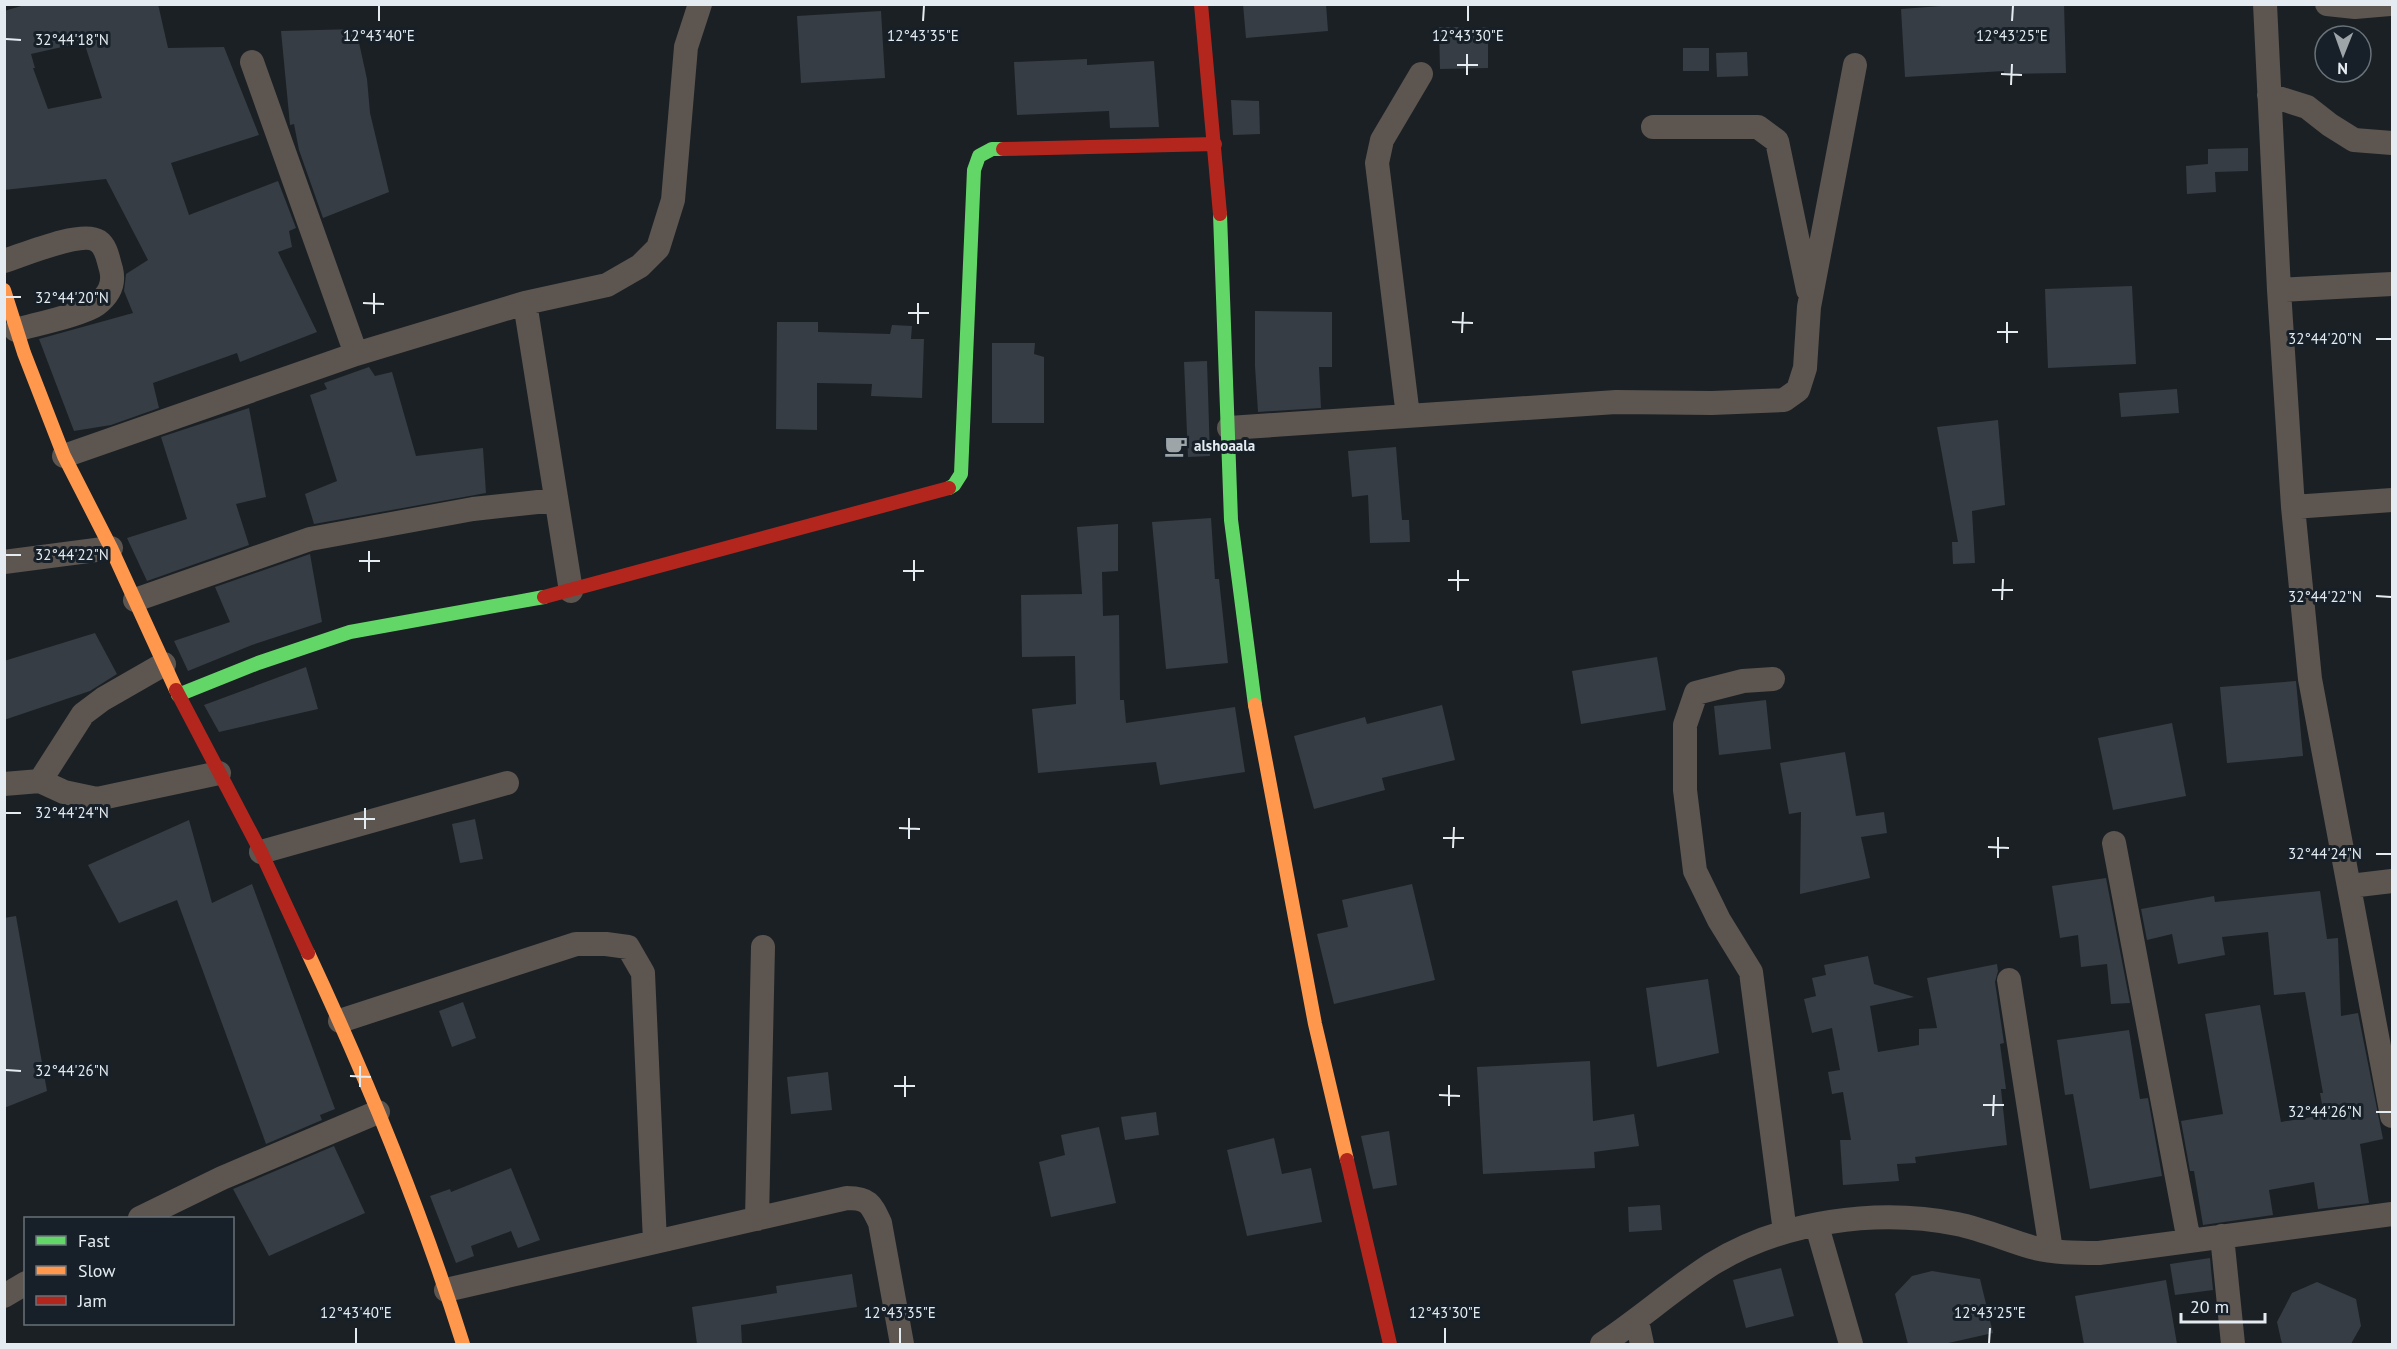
<svg xmlns="http://www.w3.org/2000/svg" width="2397" height="1349" font-family="'PT Sans',sans-serif">
	<rect width="100%" height="100%" fill="#1b2024"/>
	<path fill="#363d44" fill-rule="evenodd" d="M 28,4 L 158,4 L 168,48 L 224,47 L 259,135 L 171,163 L 189,215 L 278,181 L 296,228 L 289,231 L 292,247 L 278,252 L 317,332 L 240,362 L 237,353 L 153,383 L 159,408 L 111,425 L 74,431 L 39,339 L 133,313 L 124,291 L 126,274 L 148,260 L 106,179 L 4,190 L 4,11 ZM 84,42 L 102,98 L 48,109 L 33,68 L 35,68 L 31,54 Z
		M 1243,4 L 1326,4 L 1328,31 L 1246,38 Z
		M 1968,4 L 2064,4 L 2066,73 L 2004,74 L 2004,71 L 1905,77 L 1901,9 Z
		M 881,11 L 885,78 L 801,83 L 797,16 Z
		M 1439,27 L 1488,27 L 1488,68 L 1440,69 Z
		M 356,29 L 367,79 L 370,113 L 389,192 L 323,218 L 299,150 L 294,124 L 290,125 L 281,31 Z
		M 1683,48 L 1709,48 L 1709,71 L 1683,71 Z
		M 1747,52 L 1748,76 L 1717,77 L 1716,53 Z
		M 1087,59 L 1087,65 L 1154,61 L 1159,127 L 1110,128 L 1109,111 L 1017,115 L 1014,62 Z
		M 1231,100 L 1259,101 L 1260,134 L 1233,135 Z
		M 2248,148 L 2248,171 L 2215,172 L 2216,192 L 2187,194 L 2186,166 L 2208,164 L 2208,149 Z
		M 2132,286 L 2136,364 L 2048,368 L 2045,289 Z
		M 1255,311 L 1332,312 L 1332,367 L 1319,367 L 1321,408 L 1258,412 L 1255,366 Z
		M 777,322 L 818,322 L 818,332 L 890,334 L 892,325 L 912,326 L 911,339 L 924,339 L 922,398 L 871,396 L 872,384 L 817,383 L 817,430 L 776,429 Z
		M 992,343 L 1035,343 L 1034,354 L 1044,357 L 1044,423 L 992,423 Z
		M 1207,361 L 1210,456 L 1188,457 L 1184,362 Z
		M 369,367 L 375,376 L 392,372 L 416,456 L 483,448 L 486,493 L 314,524 L 305,494 L 337,481 L 310,395 L 327,389 L 324,383 Z
		M 2177,389 L 2179,413 L 2121,417 L 2119,393 Z
		M 249,408 L 266,497 L 236,504 L 249,545 L 147,581 L 127,538 L 187,519 L 161,437 Z
		M 1998,420 L 2005,505 L 1972,511 L 1975,563 L 1953,564 L 1952,542 L 1958,542 L 1937,427 Z
		M 1396,447 L 1402,520 L 1409,520 L 1410,542 L 1370,543 L 1368,495 L 1352,497 L 1348,451 Z
		M 1211,518 L 1215,579 L 1219,579 L 1228,663 L 1166,669 L 1152,522 Z
		M 1118,524 L 1118,571 L 1102,572 L 1103,616 L 1119,615 L 1120,700 L 1124,700 L 1126,723 L 1235,707 L 1245,772 L 1160,785 L 1156,762 L 1038,773 L 1032,709 L 1076,704 L 1075,656 L 1022,657 L 1021,595 L 1082,594 L 1077,527 Z
		M 310,554 L 322,622 L 252,645 L 188,671 L 174,641 L 230,622 L 215,587 Z
		M 95,633 L 117,674 L 90,691 L 4,720 L 4,661 Z
		M 1657,657 L 1666,710 L 1581,724 L 1572,671 Z
		M 306,667 L 318,709 L 219,732 L 204,705 Z
		M 2296,681 L 2303,756 L 2227,763 L 2220,687 Z
		M 1766,700 L 1771,749 L 1719,755 L 1714,706 Z
		M 1442,705 L 1455,760 L 1382,778 L 1385,790 L 1314,809 L 1294,736 L 1365,717 L 1367,724 Z
		M 2172,723 L 2186,796 L 2113,810 L 2098,738 Z
		M 1845,752 L 1856,816 L 1884,812 L 1887,833 L 1861,837 L 1870,878 L 1800,894 L 1801,812 L 1789,814 L 1780,763 Z
		M 475,819 L 483,859 L 460,863 L 452,824 Z
		M 189,820 L 212,903 L 252,884 L 335,1109 L 320,1115 L 322,1120 L 266,1144 L 177,900 L 119,923 L 88,865 Z
		M 2106,878 L 2130,1003 L 2111,1004 L 2107,964 L 2081,967 L 2078,935 L 2060,938 L 2052,886 Z
		M 1412,884 L 1435,980 L 1334,1004 L 1317,934 L 1348,927 L 1342,900 Z
		M 2320,891 L 2327,939 L 2338,938 L 2341,1016 L 2358,1013 L 2383,1139 L 2360,1144 L 2369,1203 L 2318,1209 L 2314,1182 L 2269,1190 L 2273,1215 L 2203,1225 L 2194,1171 L 2190,1171 L 2181,1121 L 2223,1114 L 2205,1014 L 2260,1005 L 2281,1122 L 2324,1115 L 2320,1093 L 2323,1093 L 2305,992 L 2274,995 L 2268,932 L 2222,937 L 2225,955 L 2178,964 L 2172,934 L 2147,940 L 2141,909 L 2214,896 L 2215,902 Z
		M 16,916 L 47,1091 L 4,1108 L 4,918 Z
		M 1868,956 L 1874,984 L 1914,997 L 1870,1006 L 1878,1052 L 1919,1045 L 1919,1029 L 1937,1028 L 1927,978 L 1997,964 L 1998,971 L 1995,982 L 2004,1043 L 2000,1044 L 2006,1089 L 2001,1089 L 2007,1145 L 1915,1157 L 1916,1163 L 1897,1164 L 1899,1181 L 1843,1185 L 1840,1140 L 1851,1140 L 1843,1092 L 1832,1094 L 1828,1072 L 1840,1070 L 1832,1028 L 1812,1033 L 1804,999 L 1816,996 L 1812,978 L 1826,975 L 1824,965 Z
		M 1708,979 L 1719,1053 L 1657,1067 L 1646,988 Z
		M 463,1002 L 476,1038 L 452,1047 L 439,1011 Z
		M 2129,1030 L 2140,1099 L 2148,1098 L 2162,1176 L 2090,1189 L 2073,1094 L 2065,1095 L 2057,1040 Z
		M 1590,1061 L 1593,1121 L 1634,1114 L 1639,1146 L 1594,1152 L 1595,1168 L 1483,1174 L 1477,1067 Z
		M 828,1072 L 832,1110 L 791,1114 L 787,1077 Z
		M 1156,1112 L 1159,1135 L 1125,1140 L 1121,1117 Z
		M 1099,1127 L 1116,1203 L 1051,1217 L 1039,1162 L 1065,1155 L 1061,1135 Z
		M 1389,1131 L 1397,1185 L 1373,1189 L 1361,1136 Z
		M 1274,1138 L 1282,1174 L 1311,1168 L 1322,1222 L 1247,1236 L 1227,1150 Z
		M 334,1146 L 365,1213 L 269,1256 L 233,1189 Z
		M 511,1168 L 540,1240 L 518,1248 L 511,1231 L 471,1246 L 474,1256 L 456,1263 L 430,1196 L 450,1189 L 451,1192 Z
		M 1660,1205 L 1662,1230 L 1629,1232 L 1628,1207 Z
		M 2210,1258 L 2213,1290 L 2175,1295 L 2170,1264 Z
		M 1781,1268 L 1794,1316 L 1746,1328 L 1733,1280 Z
		M 1932,1271 L 1980,1279 L 1993,1333 L 1944,1344 L 1908,1344 L 1895,1294 L 1912,1276 Z
		M 852,1274 L 857,1307 L 741,1325 L 742,1344 L 697,1344 L 692,1307 L 777,1293 L 776,1286 Z
		M 2166,1280 L 2177,1344 L 2084,1344 L 2075,1296 Z
		M 2317,1282 L 2356,1299 L 2361,1326 L 2351,1344 L 2282,1344 L 2277,1322 L 2292,1293 Z"/>
	<g fill="none" stroke-linecap="round" stroke-linejoin="round">
		<path stroke="#5c5550" stroke-width="24" d="M 2265,4 L 2279,290 L 2293,507 L 2310,679 L 2392,1116
			M 2327,4 L 2355,7 L 2390,4
			M 252,62 L 356,354
			M 2269,95 L 2307,107 L 2330,125 L 2354,140 L 2392,143
			M 1653,127 L 1758,127 L 1777,141 L 1808,290
			M 4,261 C 23,255 82,230 98,241 C 107,247 108,260 111,269 C 115,285 108,296 96,305 C 84,314 33,325 16,330
			M 2279,290 L 2392,284
			M 525,303 L 571,591
			M 1408,416 L 1377,163 L 1382,140 L 1421,74
			M 1229,428 L 1616,402 L 1712,403 L 1784,400 L 1798,390 L 1805,368 L 1809,307 L 1855,65
			M 64,456 L 356,354 L 525,303 L 607,285 L 640,266 L 658,248 L 673,200 L 686,47 L 700,4
			M 2293,507 L 2392,500
			M 4,562 L 111,548
			M 135,600 L 310,539 L 473,509 L 556,500
			M 1773,679 L 1743,681 L 1696,693 L 1685,725 L 1685,790 L 1695,871 L 1719,920 L 1751,972 L 1785,1232
			M 40,781 L 83,714 L 103,699 L 164,664
			M 4,784 L 40,781 L 64,792 L 97,799 L 219,773
			M 2114,843 L 2189,1241
			M 261,852 L 507,783
			M 2350,886 L 2392,881
			M 2009,980 L 2051,1250
			M 340,1021 L 576,944 L 606,944 L 628,947 L 643,973 L 655,1242
			M 140,1218 L 222,1178 L 378,1112
			M 757,1219 L 763,947
			M 1817,1226 L 1851,1344
			M 2222,1236 L 2233,1344
			M 446,1290 L 847,1198 C 869,1198 871,1204 880,1223 L 902,1344
			M 4,1296 L 26,1283
			M 1637,1321 L 1642,1344
			M 1602,1344 C 1640,1319 1673,1289 1712,1264 C 1782,1221 1877,1208 1957,1224 C 1982,1229 2007,1240 2031,1247 C 2053,1253 2076,1253 2099,1253 L 2392,1214"/>
		<path stroke="#63d668" stroke-width="14" d="M 1220,214 L 1231,520 L 1255,705
			M 949,488 L 954,485 L 961,474 L 974,170 L 979,156 L 992,149 L 1003,149
			M 178,695 L 258,663 L 350,632 L 544,597"/>
		<path stroke="#ff974d" stroke-width="14" d="M 4,290 L 24,353 L 64,456 L 111,548 L 176,690
			M 1255,705 L 1315,1024 L 1347,1160
			M 308,953 C 367,1079 421,1210 463,1344"/>
		<path stroke="#b3261e" stroke-width="14" d="M 1201,4 L 1220,214
			M 1003,149 L 1215,144
			M 544,597 L 949,488
			M 176,690 L 261,852 L 308,953
			M 1347,1160 L 1390,1344"/>
	</g>
	<path fill="none" stroke="#e5ecf1" stroke-width="2" d="M 379,21 L 379,6M 923,21 L 924,6M 1468,21 L 1468,6M 2012,21 L 2013,6M 6,39 L 21,40M 1457,65 L 1478,65M 2001,74 L 2022,75M 1467,75 L 1467,54M 2011,85 L 2012,64M 6,297 L 21,297M 363,303 L 384,304M 908,313 L 929,313M 374,314 L 374,293M 1452,322 L 1473,323M 918,324 L 918,303M 1997,332 L 2018,332M 1462,333 L 1463,312M 2376,339 L 2391,339M 2007,343 L 2007,322M 6,555 L 21,555M 359,561 L 380,561M 903,571 L 924,571M 369,572 L 369,551M 1448,580 L 1469,580M 914,581 L 914,560M 1992,590 L 2013,590M 1458,591 L 1458,570M 2376,596 L 2391,597M 2002,600 L 2003,579M 6,813 L 21,813M 354,819 L 375,819M 899,828 L 920,829M 365,829 L 365,808M 1443,838 L 1464,838M 909,839 L 909,818M 1988,847 L 2009,848M 1453,848 L 1454,827M 2376,854 L 2391,854M 1998,858 L 1998,837M 6,1070 L 21,1071M 350,1076 L 371,1077M 894,1086 L 915,1086M 360,1087 L 360,1066M 1439,1095 L 1460,1096M 905,1097 L 905,1076M 1983,1105 L 2004,1105M 1449,1106 L 1449,1085M 2376,1112 L 2391,1112M 1993,1116 L 1994,1095M 356,1343 L 356,1328M 900,1343 L 900,1328M 1445,1343 L 1445,1328M 1989,1343 L 1990,1328"/>
	<defs>
		<g id="cafe-bare" transform="scale(1.8)"><path d="M-5.5-4.5H6V0H3Q3 3.5 0 3.5H-2.5Q-5.5 3.5-5.5 0ZM3-3.2v2h1.7v-2ZM-6 4.5H4V6H-6Z" fill="#9ea5a9" stroke="#172028" stroke-width="2.5" paint-order="stroke"/></g>
	</defs>
	<g fill-rule="evenodd">
		<use href="#cafe-bare" x="1176" y="446"/>
	</g>
	<g text-anchor="middle" stroke-width="6" stroke-linejoin="round" paint-order="stroke">
		<g font-size="15" font-weight="bold" fill="#e5ecf1" stroke="#172028" text-anchor="start">
			<text x="1194" y="451">alshoaala</text>
		</g>
	</g>
	<g font-size="15" text-anchor="middle" fill="#e5ecf1" stroke="#172028" stroke-width="6" stroke-linejoin="round" paint-order="stroke">
		<text x="379" y="41">12°43'40"E</text>
		<text x="923" y="41">12°43'35"E</text>
		<text x="1468" y="41">12°43'30"E</text>
		<text x="2012" y="41">12°43'25"E</text>
		<text x="72" y="45">32°44'18"N</text>
		<text x="72" y="303">32°44'20"N</text>
		<text x="2325" y="344">32°44'20"N</text>
		<text x="72" y="560">32°44'22"N</text>
		<text x="2325" y="602">32°44'22"N</text>
		<text x="72" y="818">32°44'24"N</text>
		<text x="2325" y="859">32°44'24"N</text>
		<text x="72" y="1076">32°44'26"N</text>
		<text x="2325" y="1117">32°44'26"N</text>
		<text x="356" y="1318">12°43'40"E</text>
		<text x="900" y="1318">12°43'35"E</text>
		<text x="1445" y="1318">12°43'30"E</text>
		<text x="1990" y="1318">12°43'25"E</text>
	</g>
	<rect width="2397" height="1349" fill="none" stroke="#e5ecf1" stroke-width="12"/>
	<rect x="24" y="1217" width="210" height="108" fill="#172028" stroke="#697278" stroke-width="1.5"/>
	<rect x="36" y="1236" width="30" height="9" fill="#63d668" stroke="#697278" stroke-width="1.5"/>
	<text x="78" y="1247" font-size="18" fill="#e5ecf1">Fast</text>
	<rect x="36" y="1266" width="30" height="9" fill="#ff974d" stroke="#697278" stroke-width="1.5"/>
	<text x="78" y="1277" font-size="18" fill="#e5ecf1">Slow</text>
	<rect x="36" y="1296" width="30" height="9" fill="#b3261e" stroke="#697278" stroke-width="1.5"/>
	<text x="78" y="1307" font-size="18" fill="#e5ecf1">Jam</text>
	<g transform="translate(2343 54) rotate(181)"><circle r="28" fill="#172028" stroke="#697278" stroke-width="1.5"/>
	<path d="M0-4.5L10 22L0 15L-10 22Z" fill="#9ea5a9"/>
	<text y="-9" font-size="16" font-weight="bold" text-anchor="middle" fill="#e5ecf1">N</text>
	</g>
	<path d="M2181 1313v9h84v-9" fill="none" stroke="#e5ecf1" stroke-width="3"/>
	<text x="2190" y="1313" font-size="18" fill="#e5ecf1" stroke="#172028" stroke-width="4.5" paint-order="stroke">20 m</text>
</svg>
